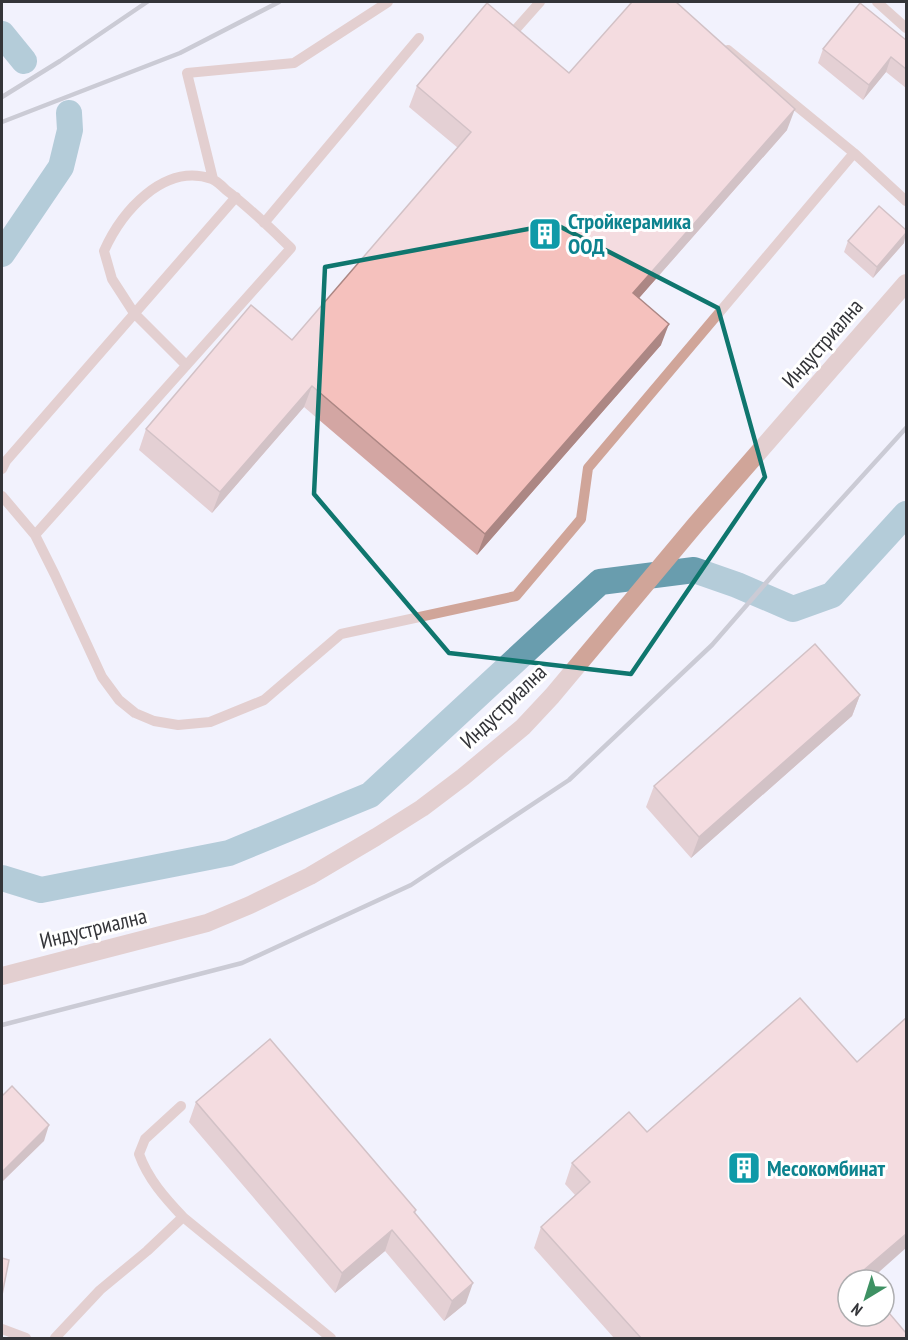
<svg xmlns="http://www.w3.org/2000/svg" width="908" height="1340" font-family="'PT Sans Narrow',sans-serif">
	<rect width="100%" height="100%" fill="#f2f2fd"/>
	<g fill="none" stroke-linecap="round" stroke-linejoin="round">
		<path stroke="#699dae" stroke-width="26" d="M 2,34 L 24,61
			M 2,254 L 61,167 L 70,130 L 69,113
			M 2,878 L 41,890 L 229,853 L 370,795 L 600,582 L 694,570 L 737,585 L 793,609 L 832,595 L 906,514"/>
		<path stroke="#d0a599" stroke-width="10" d="M 877,2 L 906,28
			M 516,29 L 540,2
			M 728,50 L 854,153 L 906,201
			M 213,179 L 187,73 L 294,63 L 388,2
			M 264,223 L 419,38
			M 2,469 L 6,461 L 236,197
			M 2,496 L 35,535 L 55,575 L 102,677 L 119,700 L 135,713 L 154,721 L 178,725 L 210,722 L 264,700 L 341,634 L 516,596 L 581,519 L 588,468 L 854,153
			M 35,535 L 291,248 C 270,228 249,207 226,190 C 222,186 217,181 212,179 C 163,162 121,213 104,251 L 112,279 L 134,313 L 186,365
			M 181,1106 L 145,1139 L 139,1154 C 148,1179 165,1198 183,1217 L 331,1338
			M 2,1329 L 26,1338
			M 55,1338 L 100,1290 L 147,1251 L 183,1217"/>
		<path stroke="#d0a599" stroke-width="18" d="M 2,976 L 207,923 L 250,905 L 310,876 L 376,837 L 422,808 L 463,777 L 523,727 L 552,696 L 696,524 L 906,283"/>
		<path stroke="#9b9ca4" stroke-width="4.5" d="M 2,97 L 60,61 L 147,2
			M 2,122 L 180,53 L 279,2
			M 2,1025 L 242,963 L 411,885 L 569,780 L 712,645 L 779,568 L 906,428"/>
	</g>
	<path fill="#d3a6a3" d="M 906,40 L 906,88 L 886,72 L 863,100 L 818,63 L 823,49 Z
		M 569,73 L 787,130 L 639,298 L 661,345 L 477,555 L 304,407 L 212,513 L 139,450 L 146,429 L 292,340 L 458,148 L 409,107 L 417,86 Z
		M 848,241 L 904,243 L 873,278 L 844,252 Z
		M 860,695 L 852,716 L 691,858 L 646,807 L 654,786 Z
		M 196,1102 L 416,1210 L 415,1214 L 466,1303 L 444,1321 L 385,1251 L 335,1293 L 189,1122 Z
		M 647,1132 L 848,1280 L 906,1338 L 614,1338 L 534,1248 L 541,1227 L 575,1195 L 565,1184 L 572,1163 Z"/>
	<path fill="#ac8784" d="M 891,57 L 886,72 L 863,100 L 869,85 Z
		M 795,109 L 787,130 L 625,314 L 633,293 Z
		M 906,233 L 904,243 L 873,278 L 877,267 Z
		M 669,324 L 661,345 L 477,555 L 485,534 Z
		M 312,386 L 304,407 L 212,513 L 220,492 Z
		M 860,695 L 852,716 L 691,858 L 699,837 Z
		M 49,1125 L 44,1141 L 2,1182 L 2,1172 Z
		M 392,1230 L 385,1251 L 335,1293 L 342,1273 Z
		M 906,1234 L 906,1248 L 870,1280 L 856,1280 L 857,1276 Z
		M 473,1283 L 466,1303 L 444,1321 L 452,1301 Z"/>
	<path fill="#f5c1bd" stroke="#ac8784" stroke-width="1.5" d="M 632,2 L 676,2 L 795,109 L 633,293 L 669,324 L 485,534 L 312,386 L 220,492 L 146,429 L 251,305 L 292,340 L 471,132 L 417,86 L 487,3 L 569,73 Z
		M 860,3 L 906,40 L 906,69 L 891,57 L 869,85 L 823,49 Z
		M 879,206 L 906,230 L 906,233 L 877,267 L 848,241 Z
		M 815,644 L 860,695 L 699,837 L 654,786 Z
		M 800,998 L 857,1062 L 906,1018 L 906,1234 L 857,1276 L 860,1280 L 848,1280 L 848,1316 L 884,1316 L 884,1307 L 906,1333 L 906,1338 L 641,1338 L 541,1227 L 590,1182 L 572,1163 L 629,1112 L 647,1132 Z
		M 270,1039 L 416,1210 L 414,1212 L 473,1283 L 452,1301 L 392,1230 L 342,1273 L 196,1102 Z
		M 12,1086 L 49,1125 L 2,1172 L 2,1096 Z
		M 2,1258 L 9,1260 L 2,1295 Z"/>
	<path d="M0 0H908V1340H0ZM 555,224 L 718,308 L 765,477 L 631,674 L 449,653 L 314,494 L 325,267 Z" fill="#f2f2fd" fill-opacity=".55" fill-rule="evenodd"/>
	<path fill="none" stroke="#0f766e" stroke-width="4.5" stroke-linejoin="round" d="M 555,224 L 718,308 L 765,477 L 631,674 L 449,653 L 314,494 L 325,267 Z"/>
	<defs>
		<g id="building-square" transform="scale(1.725)"><rect x="-9" y="-9" width="18" height="18" rx="4" fill="#0f9aa8" stroke="#fff"/><path d="M-4-6H4V6H1V3H-1V6H-4ZM-2.5-4.3h1.7v1.8h-1.7ZM.8-4.3h1.7v1.8H.8ZM-2.5-1h1.7V.8h-1.7ZM.8-1h1.7V.8H.8Z" fill="#fff"/></g>
	</defs>
	<g fill-rule="evenodd">
		<use href="#building-square" x="545" y="234"/>
		<use href="#building-square" x="744" y="1168"/>
	</g>
	<g text-anchor="middle" stroke-width="6" stroke-linejoin="round" paint-order="stroke">
		<g font-size="22" font-weight="bold" fill="#0d838f" stroke="#fff" text-anchor="start">
			<text x="568" y="229">Стройкерамика<tspan x="568" dy="25">ООД</tspan></text>
			<text x="767" y="1176">Месокомбинат</text>
		</g>
		<g font-size="22" fill="#343539" stroke="#fff">
			<text transform="translate(822 343) rotate(-49)" y="8">Индустриална</text>
			<text transform="translate(503 706) rotate(-44)" y="8">Индустриална</text>
			<text transform="translate(93 928) rotate(-14)" y="8">Индустриална</text>
		</g>
	</g>
	<rect width="908" height="1340" fill="none" stroke="#343539" stroke-width="6"/>
	<g transform="translate(866 1298) rotate(218)"><circle r="28" fill="#ffffff" stroke="#aeaeb0" stroke-width="1.5"/>
	<path d="M0-4.5L10 22L0 15L-10 22Z" fill="#3e9163"/>
	<text y="-9" font-size="16" font-weight="bold" text-anchor="middle" fill="#343539">N</text>
	</g>
</svg>
